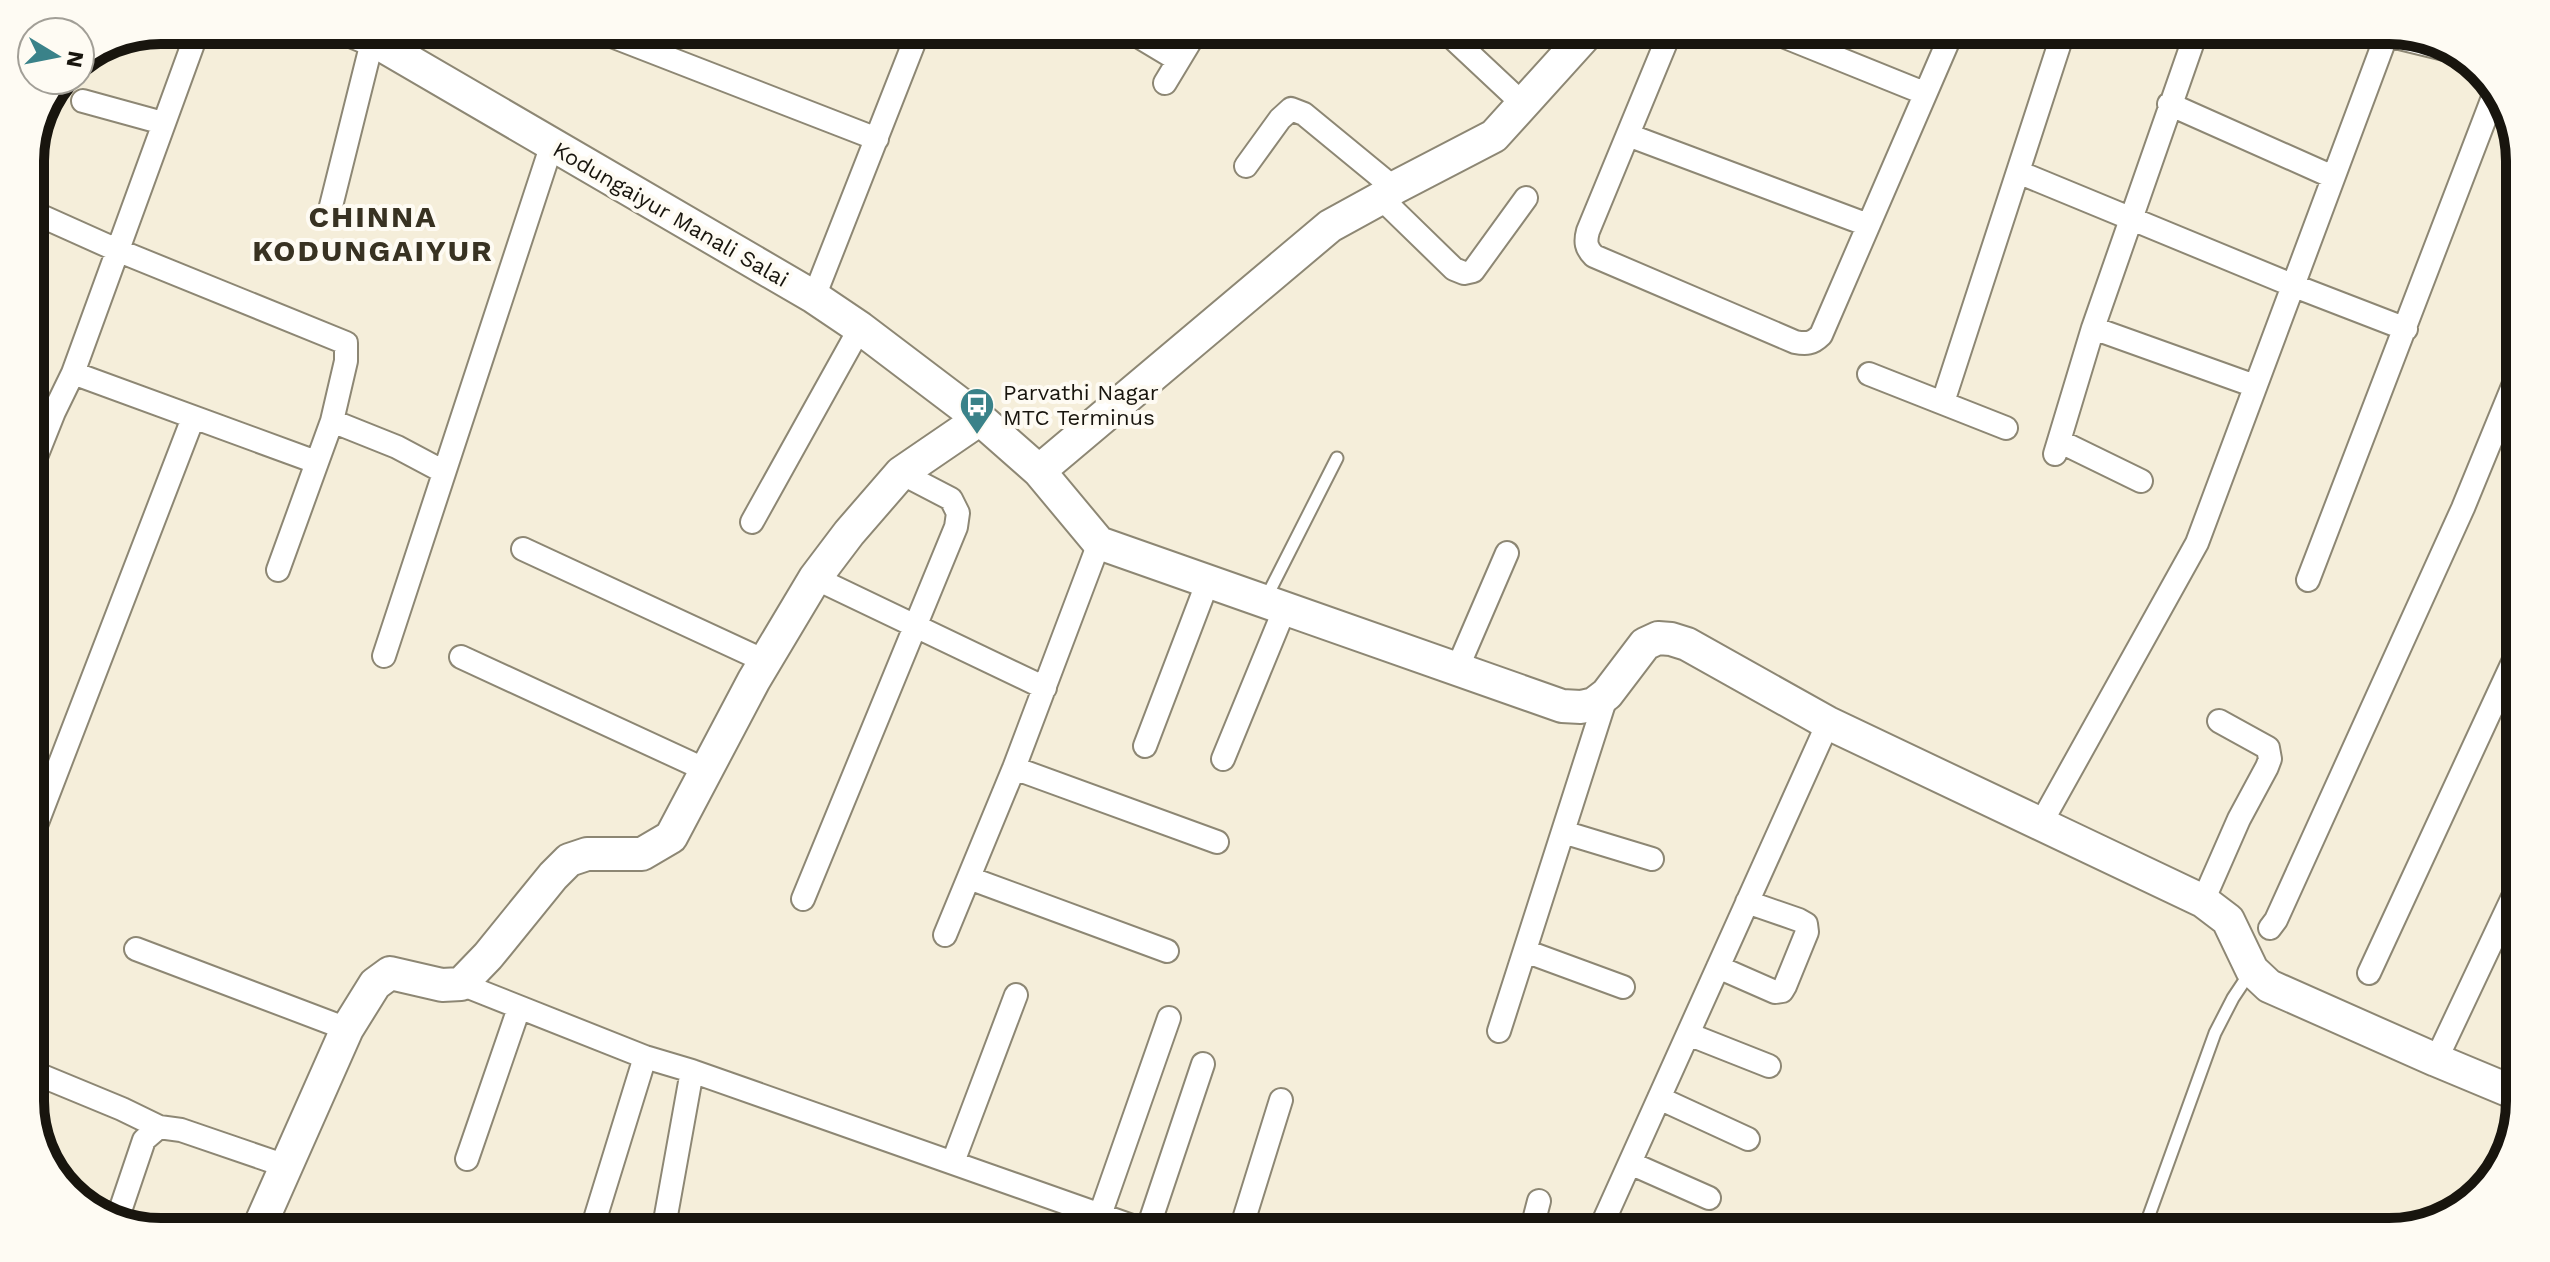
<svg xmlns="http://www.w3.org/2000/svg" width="2550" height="1262" font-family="'Work Sans',sans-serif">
	<rect width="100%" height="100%" fill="#f5eeda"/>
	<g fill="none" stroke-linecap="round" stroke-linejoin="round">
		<g stroke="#8d8774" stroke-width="15">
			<path id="lane" d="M 1265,600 L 1337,458
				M 2143,1232 L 2215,1033 L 2233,998 L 2251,971"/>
		</g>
		<g stroke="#8d8774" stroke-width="26">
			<path id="street" d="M 596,30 L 877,139
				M 1128,30 L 1178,60
				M 1444,30 L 1523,104
				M 1671,30 L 1588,231 C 1585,242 1586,248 1594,256 L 1795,342 C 1806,344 1812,344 1821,335 L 1953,30
				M 1768,30 L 1924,93
				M 2367,30 L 2457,52
				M 1165,83 L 1197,30
				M 83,101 L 163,123
				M 2169,104 L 2333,177
				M 1628,135 L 1868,225
				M 1246,166 L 1280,119 L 1291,109 L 1304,114 L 1394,188
				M 2018,172 L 2292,285 L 2406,329
				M 1381,198 L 1454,269 L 1464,273 L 1473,271 L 1526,198
				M 30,211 L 117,250 L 346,343 L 346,361 L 332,421 L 278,570
				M 329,214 L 375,30
				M 30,239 L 40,216
				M 814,297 L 917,35 L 916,30
				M 2093,328 L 2255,386
				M 73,373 L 316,462
				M 1869,374 L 2006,428
				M 1943,402 L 2064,30
				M 30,403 L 54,412
				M 332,421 L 397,447 L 444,472
				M 2059,441 L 2141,481
				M 2055,454 L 2093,328 L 2197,30
				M 30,472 L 54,412 L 73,373 L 198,30
				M 752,522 L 860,328
				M 523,549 L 765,661
				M 815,578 L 1045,688
				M 2308,580 L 2497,87
				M 384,656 L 552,144
				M 461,657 L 706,770
				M 1457,669 L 1507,553
				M 1145,746 L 1208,581
				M 1223,759 L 1285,608
				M 1014,768 L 1217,842
				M 30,769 L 53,779
				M 2040,825 L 2197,543 L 2387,34
				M 1563,832 L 1652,859
				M 30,841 L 193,418
				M 969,878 L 1167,951
				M 803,899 L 956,527 L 958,513 L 951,499 L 901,473
				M 2203,901 L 2239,819 L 2267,767 L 2270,759 L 2268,748 L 2219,721
				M 2270,928 L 2276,920 L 2463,508 L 2520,369
				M 945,935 L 1014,768 L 1099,543
				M 136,949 L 347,1029
				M 1525,951 L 1623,987
				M 1718,967 L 1775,992 L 1782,991 L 1785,986 L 1807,932 L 1806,924 L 1799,920 L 1747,902
				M 2369,973 L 2520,647
				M 461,984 L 645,1057 L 692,1071 L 1149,1232
				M 1499,1031 L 1607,694
				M 1688,1034 L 1769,1066
				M 2436,1060 L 2520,882
				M 30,1071 L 122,1109 L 159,1127
				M 1659,1098 L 1748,1139
				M 467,1159 L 519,1008
				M 953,1162 L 1016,995
				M 1630,1163 L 1709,1198
				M 93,1209 L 113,1215 L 121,1208 L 144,1140 L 159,1127 L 181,1130 L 286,1166
				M 1100,1215 L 1169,1018
				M 1605,1218 L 1828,723
				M 1147,1231 L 1203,1064
				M 591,1232 L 645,1057
				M 663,1232 L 692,1071
				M 1240,1232 L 1281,1100
				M 1531,1232 L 1539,1201"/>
		</g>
		<g stroke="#8d8774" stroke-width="36">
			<path id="secondary" d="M 349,30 L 373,40 L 814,297 L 860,328 L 980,419 L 1039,471 L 1099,543 L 1562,706 L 1581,707 L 1594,704 L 1607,694 L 1645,644 L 1658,638 L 1671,639 L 1687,644 L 1828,723 L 2203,901 L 2228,920 L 2252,970 L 2269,986 L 2436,1060 L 2520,1095
				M 1039,471 L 1330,226 L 1381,198 L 1394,188 L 1494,136 L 1590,30
				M 257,1232 L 347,1029 L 375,984 L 390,973 L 442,985 L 461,984 L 488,956 L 553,876 L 569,860 L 587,854 L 642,854 L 671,837 L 754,680 L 815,578 L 849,533 L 901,473 L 980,419"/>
		</g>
		<use href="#lane" stroke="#fff" stroke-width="11"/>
		<use href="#street" stroke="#fff" stroke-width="22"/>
		<use href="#secondary" stroke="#fff" stroke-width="32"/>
	</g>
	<defs>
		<g id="bus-pin" transform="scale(1.8)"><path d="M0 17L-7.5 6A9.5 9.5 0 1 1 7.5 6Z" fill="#3a8289" stroke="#fefbf3"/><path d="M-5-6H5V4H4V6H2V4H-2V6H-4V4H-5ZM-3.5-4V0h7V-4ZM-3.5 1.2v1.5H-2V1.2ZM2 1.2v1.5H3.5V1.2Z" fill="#fff"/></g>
	</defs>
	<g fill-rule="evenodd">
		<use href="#bus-pin" x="977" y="405"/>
	</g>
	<g text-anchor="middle" stroke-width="8" stroke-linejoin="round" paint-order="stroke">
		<g font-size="22" fill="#18150e" stroke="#fefbf3">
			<text transform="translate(671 214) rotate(30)" y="8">Kodungaiyur Manali Salai</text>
		</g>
		<g font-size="22" fill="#18150e" stroke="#fefbf3" text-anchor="start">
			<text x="1003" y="400">Parvathi Nagar<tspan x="1003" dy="25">MTC Terminus</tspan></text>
		</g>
		<g font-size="30" font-weight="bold" letter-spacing="2" fill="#383222" stroke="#fefbf3">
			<text x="373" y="227">CHINNA<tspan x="373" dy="34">KODUNGAIYUR</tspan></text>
		</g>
	</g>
	<path d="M0 0H2550V1262H0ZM161 44H2389A117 117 0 0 1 2506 161V1101A117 117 0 0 1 2389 1218H161A117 117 0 0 1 44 1101V161A117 117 0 0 1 161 44Z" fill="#fefbf3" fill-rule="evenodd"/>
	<path fill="none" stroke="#18150e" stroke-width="10" d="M161 44H2389A117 117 0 0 1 2506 161V1101A117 117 0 0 1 2389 1218H161A117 117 0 0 1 44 1101V161A117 117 0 0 1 161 44Z"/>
	<g transform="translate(56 56) rotate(100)"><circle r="38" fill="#fefbf3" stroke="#a29f97" stroke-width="2"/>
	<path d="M0-6L14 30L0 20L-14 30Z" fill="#3a8289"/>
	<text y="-12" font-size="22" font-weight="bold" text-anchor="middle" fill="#18150e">N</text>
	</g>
</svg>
